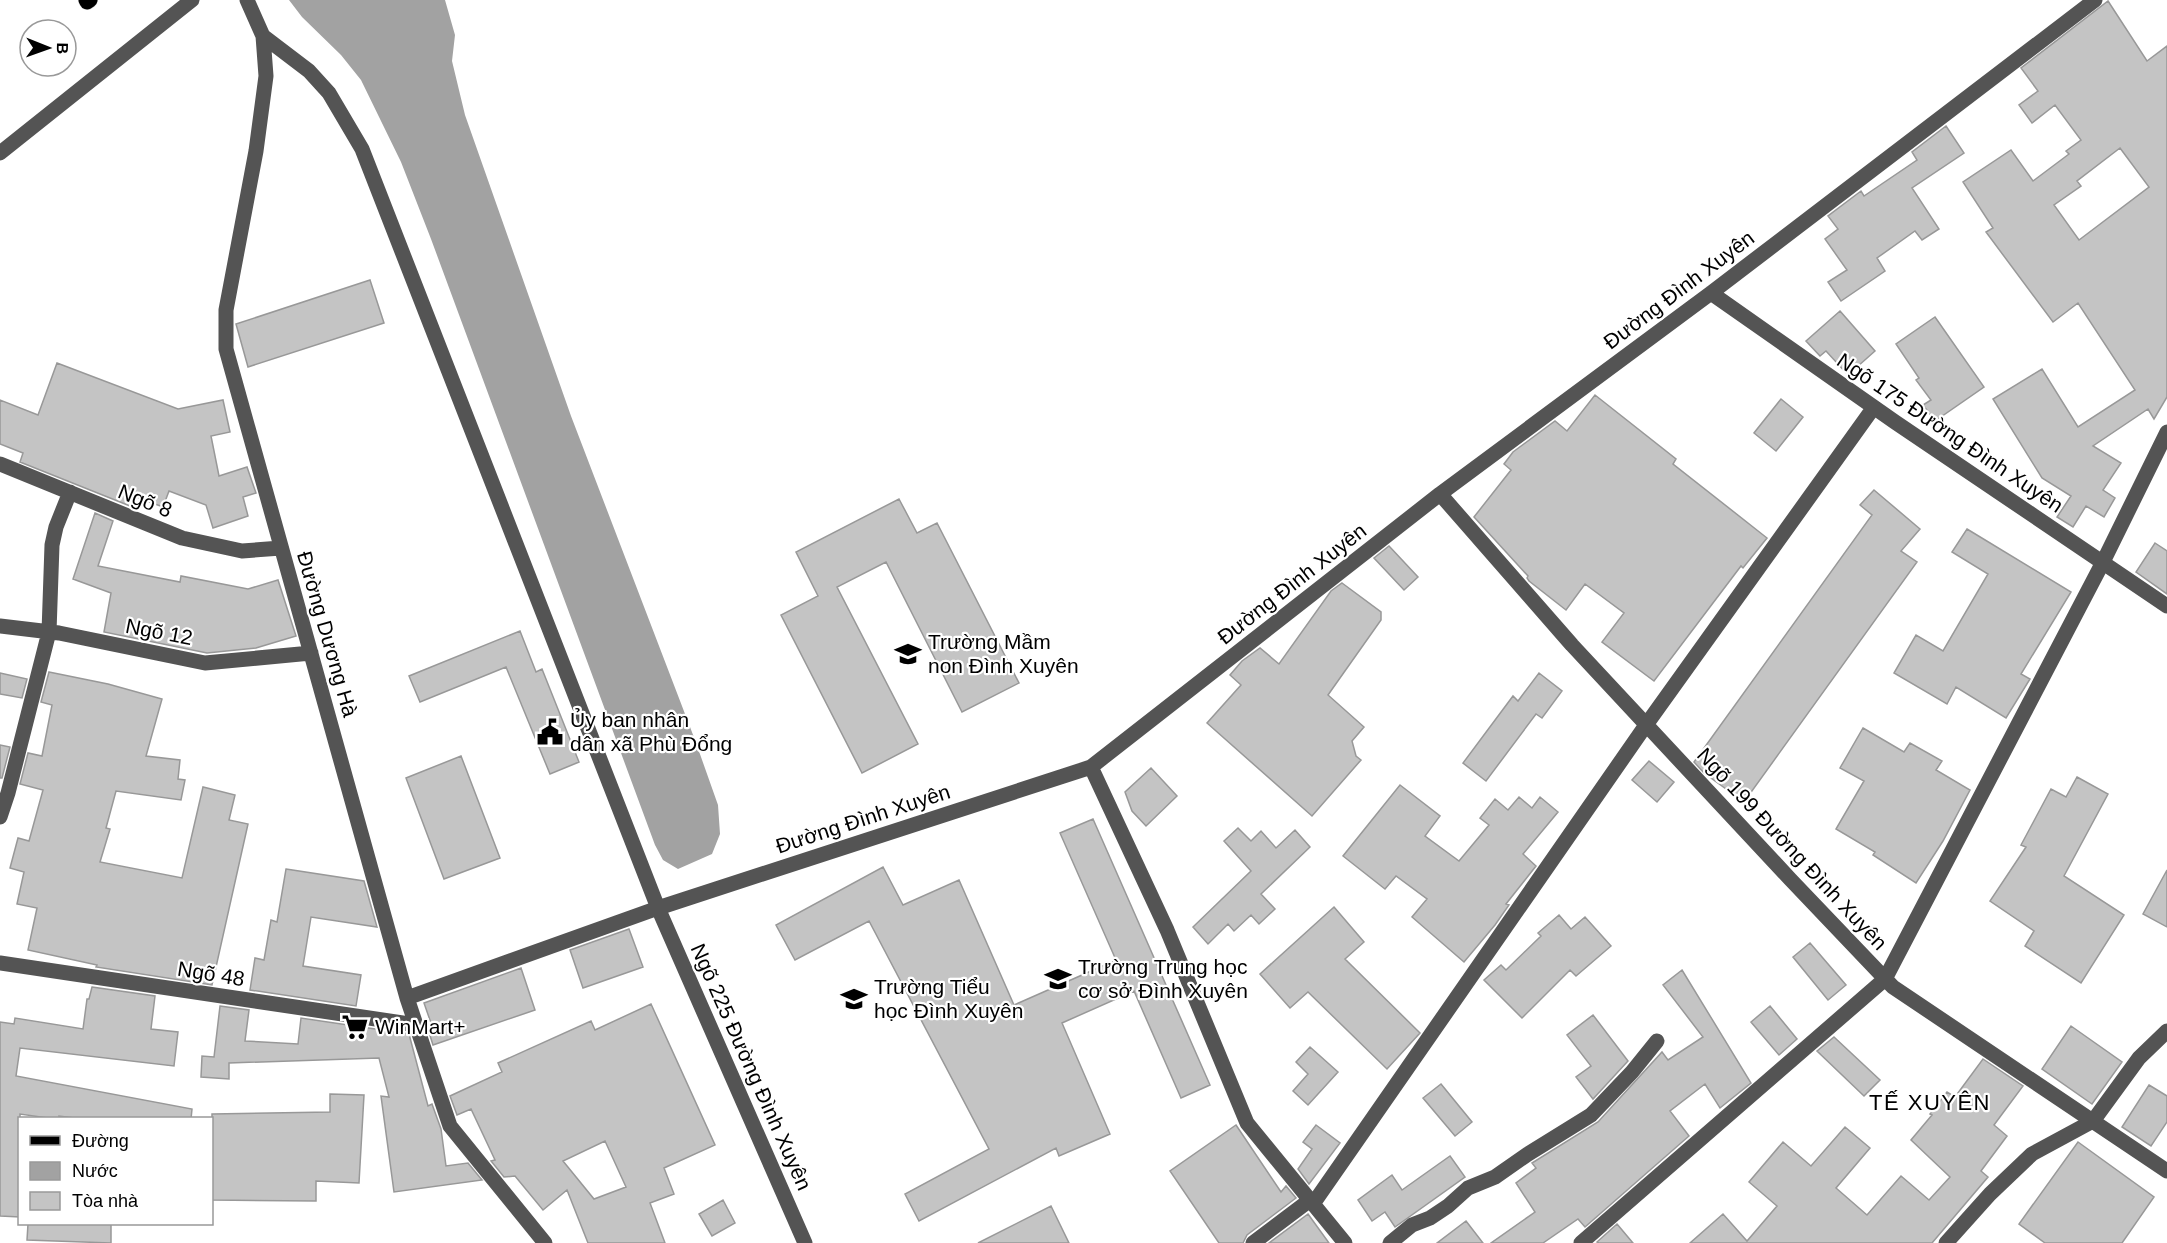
<svg xmlns="http://www.w3.org/2000/svg" width="2167" height="1243" font-family="Arial,sans-serif">
	<rect width="100%" height="100%" fill="#fff"/>
	<path fill="#a2a2a2" d="M 289,0 L 445,0 L 455,35 L 452,61 L 465,115 L 571,416 L 695,740 L 718,805 L 720,834 L 712,854 L 678,869 L 663,860 L 655,845 L 431,239 L 401,162 L 361,80 L 341,55 L 302,17 Z"/>
	<path fill="#c4c4c4" stroke="#989898" stroke-width="1.5" fill-rule="evenodd" d="M 2108,1 L 2147,61 L 2167,46 L 2167,397 L 2154,419 L 2148,409 L 2093,446 L 2121,463 L 2103,490 L 2115,498 L 2104,517 L 2086,506 L 2073,527 L 2057,517 L 2071,496 L 2042,478 L 1993,399 L 2042,369 L 2078,427 L 2135,390 L 2078,303 L 2053,322 L 1986,232 L 1993,228 L 1963,182 L 2011,150 L 2033,181 L 2069,154 L 2066,151 L 2081,140 L 2055,105 L 2032,123 L 2019,105 L 2038,91 L 2021,68 ZM 2120,148 L 2149,187 L 2079,240 L 2054,205 L 2081,186 L 2077,181 Z
		M 1946,126 L 1964,153 L 1912,188 L 1939,229 L 1922,240 L 1915,231 L 1877,258 L 1885,271 L 1841,301 L 1828,282 L 1847,270 L 1825,239 L 1838,229 L 1828,216 L 1861,191 L 1864,196 L 1917,160 L 1912,152 Z
		M 370,280 L 384,323 L 248,367 L 236,324 Z
		M 1840,311 L 1875,351 L 1848,375 L 1826,351 L 1820,356 L 1806,341 Z
		M 1935,317 L 1984,387 L 1935,421 L 1923,405 L 1931,400 L 1916,380 L 1919,378 L 1896,344 Z
		M 57,363 L 178,409 L 223,400 L 230,432 L 211,436 L 219,476 L 247,467 L 256,493 L 243,497 L 248,516 L 213,528 L 206,505 L 169,491 L 163,507 L 134,496 L 130,506 L 20,462 L 23,453 L 0,444 L 0,400 L 38,415 Z
		M 1595,395 L 1676,459 L 1673,464 L 1767,538 L 1743,568 L 1741,566 L 1654,681 L 1602,642 L 1624,613 L 1585,584 L 1566,610 L 1529,581 L 1527,578 L 1528,576 L 1474,517 L 1511,470 L 1504,464 L 1513,452 L 1555,421 L 1567,431 Z
		M 1781,399 L 1803,417 L 1776,451 L 1754,433 Z
		M 1874,490 L 1920,529 L 1901,551 L 1917,562 L 1744,802 L 1704,773 L 1694,762 L 1872,515 L 1860,505 Z
		M 899,499 L 917,533 L 937,523 L 1019,683 L 962,712 L 886,562 L 837,587 L 918,744 L 862,773 L 781,615 L 818,596 L 796,552 Z
		M 95,513 L 113,521 L 98,566 L 180,582 L 181,576 L 248,589 L 278,580 L 296,636 L 256,648 L 207,653 L 104,632 L 111,593 L 73,579 Z
		M 1967,529 L 2071,592 L 2021,674 L 2030,679 L 2006,718 L 1956,687 L 1947,704 L 1894,673 L 1916,635 L 1943,651 L 1988,574 L 1952,552 Z
		M 2155,543 L 2167,551 L 2167,594 L 2136,572 Z
		M 1389,546 L 1418,577 L 1404,590 L 1374,558 Z
		M 1342,583 L 1381,612 L 1381,620 L 1328,695 L 1364,727 L 1352,741 L 1356,756 L 1361,760 L 1312,816 L 1207,723 L 1241,685 L 1230,675 L 1242,661 L 1260,648 L 1279,664 L 1331,591 Z
		M 520,631 L 536,672 L 542,669 L 579,762 L 550,774 L 506,667 L 420,702 L 409,676 Z
		M 49,672 L 108,684 L 162,699 L 146,756 L 180,760 L 178,779 L 185,780 L 181,800 L 116,791 L 106,828 L 110,829 L 100,862 L 182,878 L 203,787 L 235,795 L 229,820 L 248,824 L 212,985 L 96,967 L 97,965 L 28,950 L 37,908 L 17,904 L 24,872 L 10,868 L 18,838 L 29,841 L 43,790 L 20,784 L 28,753 L 42,756 L 52,705 L 41,702 Z
		M 0,673 L 27,679 L 22,698 L 0,694 Z
		M 1539,673 L 1562,691 L 1542,718 L 1536,714 L 1486,781 L 1463,763 L 1513,696 L 1518,701 Z
		M 1863,728 L 1904,752 L 1910,743 L 1942,761 L 1936,770 L 1970,790 L 1943,841 L 1916,883 L 1873,855 L 1875,852 L 1836,829 L 1864,781 L 1840,768 Z
		M 0,745 L 10,747 L 2,778 L 0,778 Z
		M 461,756 L 500,858 L 444,879 L 406,778 Z
		M 1649,761 L 1674,782 L 1657,802 L 1632,780 Z
		M 1151,768 L 1177,796 L 1146,826 L 1132,811 L 1125,792 Z
		M 2077,777 L 2108,794 L 2064,876 L 2124,915 L 2081,983 L 2025,946 L 2034,931 L 1990,901 L 2026,847 L 2021,845 L 2051,789 L 2066,797 Z
		M 1400,785 L 1440,816 L 1425,836 L 1459,861 L 1489,825 L 1480,818 L 1495,799 L 1508,810 L 1519,797 L 1532,808 L 1540,797 L 1558,812 L 1523,854 L 1536,866 L 1506,904 L 1509,905 L 1495,925 L 1464,962 L 1412,917 L 1427,899 L 1396,876 L 1385,889 L 1343,856 Z
		M 1093,819 L 1210,1085 L 1181,1098 L 1134,991 L 1062,1023 L 1110,1134 L 1059,1156 L 1056,1148 L 919,1221 L 905,1194 L 989,1149 L 869,921 L 795,960 L 776,925 L 883,867 L 903,905 L 959,880 L 1014,1005 L 1116,960 L 1060,833 Z
		M 1238,828 L 1251,841 L 1261,831 L 1276,848 L 1295,830 L 1310,847 L 1261,894 L 1275,909 L 1259,924 L 1251,915 L 1234,931 L 1228,924 L 1208,944 L 1193,927 L 1251,871 L 1224,841 Z
		M 286,869 L 364,881 L 377,927 L 311,917 L 303,966 L 361,975 L 356,1006 L 250,990 L 255,958 L 264,960 L 271,920 L 277,922 Z
		M 2167,870 L 2167,927 L 2143,914 Z
		M 1334,907 L 1364,942 L 1345,959 L 1420,1033 L 1387,1069 L 1308,992 L 1290,1008 L 1260,974 Z
		M 1559,915 L 1571,929 L 1585,917 L 1611,946 L 1576,976 L 1570,970 L 1522,1018 L 1484,980 L 1501,965 L 1506,970 L 1541,936 L 1538,933 Z
		M 629,929 L 643,967 L 583,988 L 570,950 Z
		M 1810,943 L 1846,985 L 1828,1000 L 1793,957 Z
		M 521,968 L 535,1010 L 433,1045 L 427,1026 L 432,1026 L 424,1003 Z
		M 1682,970 L 1751,1083 L 1720,1108 L 1705,1084 L 1670,1111 L 1689,1136 L 1585,1227 L 1578,1219 L 1543,1243 L 1491,1243 L 1535,1212 L 1516,1183 L 1536,1168 L 1532,1163 L 1598,1122 L 1662,1052 L 1668,1060 L 1703,1037 L 1663,985 Z
		M 92,987 L 155,996 L 151,1029 L 178,1032 L 174,1066 L 20,1048 L 16,1076 L 192,1109 L 191,1119 L 83,1119 L 59,1116 L 59,1119 L 55,1119 L 20,1114 L 20,1217 L 0,1216 L 0,1022 L 14,1024 L 15,1018 L 83,1029 L 87,999 L 89,999 Z
		M 651,1004 L 715,1145 L 664,1168 L 674,1194 L 650,1203 L 665,1243 L 588,1243 L 567,1190 L 543,1210 L 515,1176 L 504,1177 L 491,1161 L 495,1160 L 471,1109 L 457,1115 L 450,1096 L 502,1072 L 498,1063 L 591,1021 L 595,1030 ZM 605,1141 L 626,1187 L 594,1199 L 563,1161 Z
		M 220,1006 L 249,1010 L 245,1041 L 298,1044 L 301,1018 L 409,1034 L 428,1106 L 432,1104 L 441,1129 L 446,1166 L 468,1163 L 482,1180 L 394,1192 L 381,1096 L 389,1097 L 379,1058 L 229,1063 L 229,1079 L 201,1077 L 202,1056 L 214,1057 Z
		M 1770,1006 L 1797,1039 L 1779,1055 L 1751,1022 Z
		M 1593,1015 L 1628,1061 L 1593,1099 L 1576,1077 L 1591,1066 L 1567,1035 Z
		M 2071,1026 L 2122,1062 L 2092,1104 L 2042,1069 Z
		M 1834,1037 L 1880,1080 L 1864,1096 L 1817,1051 Z
		M 1310,1047 L 1338,1072 L 1308,1105 L 1293,1091 L 1308,1074 L 1296,1062 Z
		M 1983,1059 L 2023,1086 L 1994,1125 L 2007,1136 L 1981,1171 L 1988,1177 L 1932,1243 L 1690,1243 L 1723,1214 L 1747,1241 L 1777,1206 L 1749,1182 L 1783,1142 L 1811,1166 L 1845,1127 L 1870,1148 L 1836,1188 L 1867,1215 L 1901,1176 L 1929,1200 L 1950,1177 L 1911,1140 L 1932,1115 L 1930,1114 L 1947,1092 L 1955,1097 Z
		M 1441,1084 L 1472,1122 L 1455,1136 L 1423,1098 Z
		M 2149,1085 L 2167,1096 L 2167,1122 L 2151,1146 L 2122,1127 Z
		M 330,1094 L 364,1095 L 359,1183 L 316,1181 L 316,1201 L 212,1200 L 212,1114 L 330,1112 Z
		M 1236,1125 L 1281,1192 L 1286,1186 L 1296,1198 L 1247,1235 L 1243,1243 L 1219,1243 L 1170,1171 Z
		M 1316,1125 L 1340,1143 L 1309,1184 L 1298,1169 L 1312,1149 L 1303,1142 Z
		M 2078,1142 L 2154,1197 L 2122,1243 L 2045,1243 L 2019,1224 Z
		M 1450,1156 L 1465,1177 L 1395,1227 L 1385,1212 L 1372,1221 L 1358,1200 L 1392,1175 L 1402,1190 Z
		M 723,1200 L 735,1223 L 712,1236 L 699,1214 Z
		M 1051,1206 L 1069,1243 L 978,1243 Z
		M 1308,1214 L 1329,1243 L 1269,1243 Z
		M 1466,1221 L 1483,1243 L 1437,1243 Z
		M 28,1224 L 111,1224 L 111,1243 L 27,1240 Z
		M 1617,1224 L 1633,1243 L 1599,1243 L 1597,1242 Z"/>
	<g fill="none" stroke-linecap="round" stroke-linejoin="round">
		<g stroke="#dbdbdb" stroke-width="16">
			<path id="major" d="M 86,0 L 87,2 L 90,0"/>
		</g>
		<path stroke="#545454" stroke-width="15" d="M 247,0 L 263,36 L 266,76 L 256,151 L 226,310 L 226,349 L 407,998 L 450,1126 L 545,1243
			M 263,36 L 309,71 L 329,93 L 362,149 L 658,908 L 805,1243
			M 0,153 L 192,0
			M 1711,293 L 1895,422 L 2167,606
			M 0,464 L 182,538 L 242,551 L 281,548
			M 1440,494 L 1572,645 L 1790,879 L 1893,987 L 2167,1171
			M 0,626 L 59,633 L 205,663 L 311,653
			M 1091,767 L 1167,930 L 1247,1123 L 1345,1243
			M 0,817 L 8,793 L 49,632 L 52,545 L 56,527 L 70,492
			M 0,963 L 416,1025
			M 407,998 L 658,908 L 1091,767 L 1440,494 L 1711,293 L 2095,0
			M 1313,1204 L 1646,725 L 1874,407
			M 1253,1243 L 1310,1200
			M 1390,1243 L 1412,1225 L 1430,1218 L 1448,1206 L 1468,1188 L 1495,1177 L 1528,1154 L 1591,1115 L 1632,1072 L 1657,1041
			M 1581,1243 L 1885,979 L 2103,562 L 2167,432
			M 1946,1243 L 1990,1194 L 2032,1154 L 2093,1121 L 2139,1058 L 2167,1031"/>
		<use href="#major" stroke="#000" stroke-width="15"/>
	</g>
	<defs>
		<g id="school-bare" transform="scale(2.07)"><path d="M0-5L7-2L0 1L-7-2ZM-4 1L0 2.5L4 1V4Q0 6-4 4Z" fill="#000" stroke="#fff" stroke-width="2.5" paint-order="stroke"/></g>
		<g id="civic-bare" transform="scale(2.07)"><path d="M-.6-6.5H3V-4.5H.6V-3L4-1V1h2V6H-6V1h2V-1L-.6-3ZM-1.2 2.5V6h2.4V2.5Z" fill="#000" stroke="#fff" stroke-width="2.5" paint-order="stroke"/></g>
		<g id="supermarket-bare" transform="scale(2.07)"><path d="M-6-5.5h2.5l.6 2H6L4.5 2H-2.5L-4.4-4H-6ZM-1.5 3.2a1.3 1.3 0 1 0 .1 0ZM3 3.2a1.3 1.3 0 1 0 .1 0Z" fill="#000" stroke="#fff" stroke-width="2.5" paint-order="stroke"/></g>
	</defs>
	<g fill-rule="evenodd">
		<use href="#school-bare" x="908" y="654"/>
		<use href="#civic-bare" x="550" y="732"/>
		<use href="#school-bare" x="1058" y="979"/>
		<use href="#school-bare" x="854" y="999"/>
		<use href="#supermarket-bare" x="355" y="1027"/>
	</g>
	<g text-anchor="middle" stroke-width="4.5" stroke-linejoin="round" paint-order="stroke">
		<g font-size="21" fill="#000" stroke="#fff">
			<text transform="translate(1679 290) rotate(-37)" y="7">Đường Đình Xuyên</text>
			<text transform="translate(1950 433) rotate(34)" y="7">Ngõ 175 Đường Đình Xuyên</text>
			<text transform="translate(145 501) rotate(22)" y="7">Ngõ 8</text>
			<text transform="translate(1292 584) rotate(-38)" y="7">Đường Đình Xuyên</text>
			<text transform="translate(159 632) rotate(11)" y="7">Ngõ 12</text>
			<text transform="translate(327 634) rotate(74)" y="7">Đường Dương Hà</text>
			<text transform="translate(863 819) rotate(-18)" y="7">Đường Đình Xuyên</text>
			<text transform="translate(1792 849) rotate(47)" y="7">Ngõ 199 Đường Đình Xuyên</text>
			<text transform="translate(211 974) rotate(9)" y="7">Ngõ 48</text>
			<text transform="translate(751 1067) rotate(66)" y="7">Ngõ 225 Đường Đình Xuyên</text>
		</g>
		<g font-size="21" fill="#000" stroke="#fff" text-anchor="start">
			<text x="928" y="649">Trường Mầm<tspan x="928" dy="24">non Đình Xuyên</tspan></text>
			<text x="570" y="727">Ủy ban nhân<tspan x="570" dy="24">dân xã Phù Đổng</tspan></text>
			<text x="1078" y="974">Trường Trung học<tspan x="1078" dy="24">cơ sở Đình Xuyên</tspan></text>
			<text x="874" y="994">Trường Tiểu<tspan x="874" dy="24">học Đình Xuyên</tspan></text>
			<text x="375" y="1034">WinMart+</text>
		</g>
		<g font-size="22" letter-spacing="1.5" fill="#000" stroke="#fff">
			<text x="1930" y="1110">TẾ XUYÊN</text>
		</g>
	</g>
	<rect x="18" y="1117" width="195" height="108" fill="#ffffff" stroke="#999999" stroke-width="1.5"/>
	<rect x="30" y="1136" width="30" height="9" fill="#000000" stroke="#999999" stroke-width="1.5"/>
	<text x="72" y="1147" font-size="18" fill="#000000">Đường</text>
	<rect x="30" y="1162" width="30" height="18" fill="#a2a2a2" stroke="#999999" stroke-width="1.5"/>
	<text x="72" y="1177" font-size="18" fill="#000000">Nước</text>
	<rect x="30" y="1192" width="30" height="18" fill="#c4c4c4" stroke="#999999" stroke-width="1.5"/>
	<text x="72" y="1207" font-size="18" fill="#000000">Tòa nhà</text>
	<g transform="translate(48 48) rotate(91)"><circle r="28" fill="#ffffff" stroke="#999999" stroke-width="1.5"/>
	<path d="M0-4.5L10 22L0 15L-10 22Z" fill="#000000"/>
	<text y="-9" font-size="16" font-weight="bold" text-anchor="middle" fill="#000000">B</text>
	</g>
</svg>
